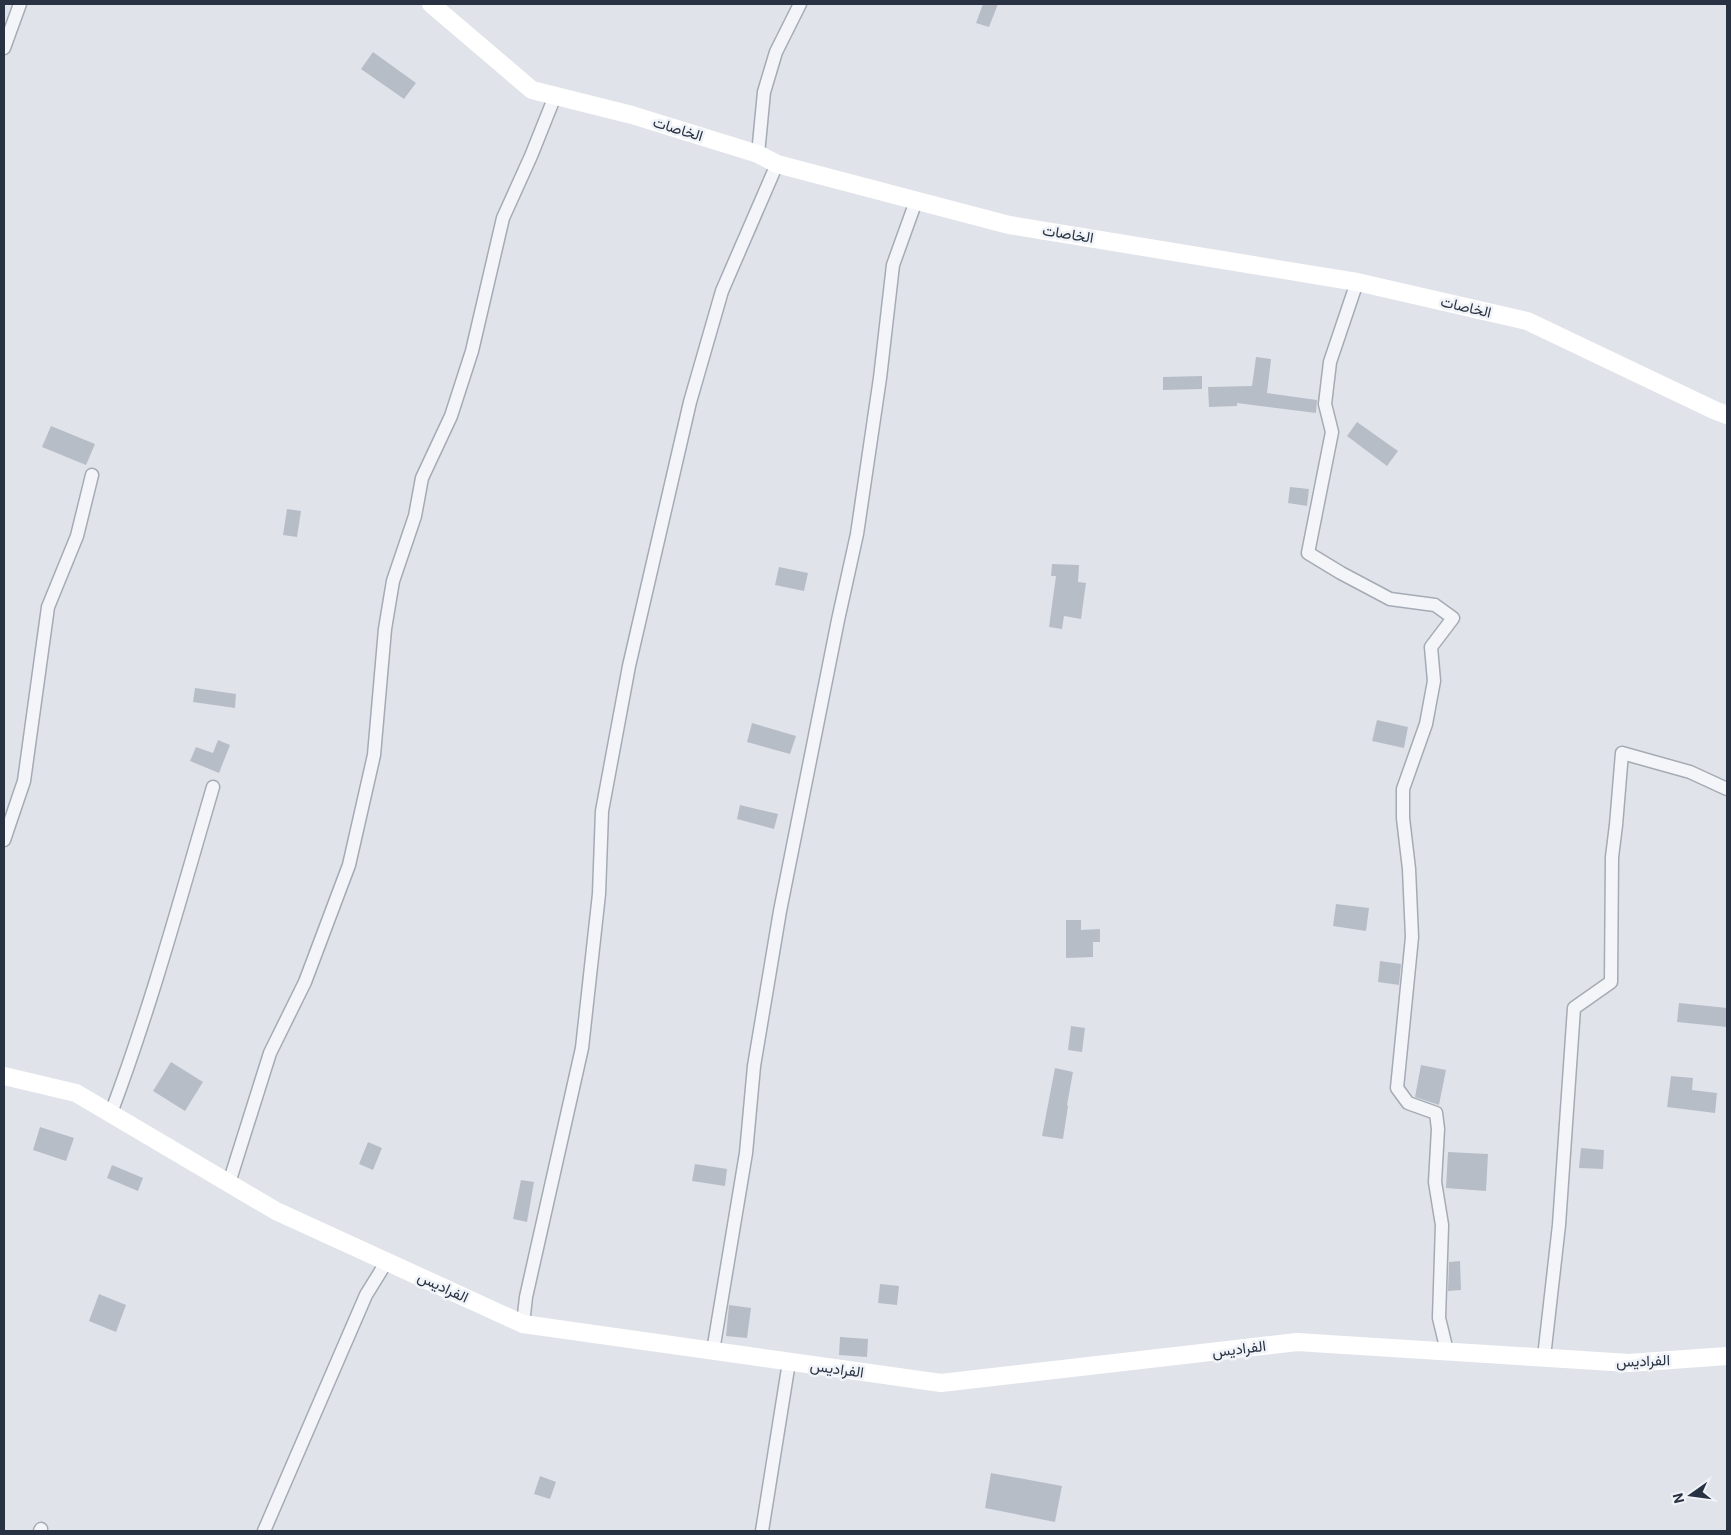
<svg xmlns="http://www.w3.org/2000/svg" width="1731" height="1535" font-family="Roboto,Vazirmatn,sans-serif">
	<rect width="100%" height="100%" fill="#e0e4ea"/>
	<path fill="#b7bdc7" d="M 983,4 L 998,4 L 989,27 L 976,23 Z
		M 373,52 L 416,83 L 404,99 L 361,69 Z
		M 1256,357 L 1271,359 L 1267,393 L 1317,400 L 1316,413 L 1237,403 L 1237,406 L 1209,407 L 1208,387 L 1252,386 Z
		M 1202,376 L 1202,389 L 1163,390 L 1163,377 Z
		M 1357,422 L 1398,451 L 1387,466 L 1347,436 Z
		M 51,426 L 95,444 L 86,465 L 42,447 Z
		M 1290,487 L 1309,489 L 1307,506 L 1288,503 Z
		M 287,509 L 301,511 L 297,537 L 283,535 Z
		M 1052,564 L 1079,565 L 1078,582 L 1086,583 L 1081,619 L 1064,616 L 1062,629 L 1049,627 L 1056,576 L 1051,576 Z
		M 779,567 L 808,573 L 804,591 L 775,585 Z
		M 195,688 L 236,694 L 235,708 L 193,702 Z
		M 1377,720 L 1408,727 L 1404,748 L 1372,741 Z
		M 752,723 L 796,736 L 790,754 L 747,742 Z
		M 218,740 L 230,745 L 219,773 L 190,761 L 196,747 L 213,753 Z
		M 740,805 L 778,814 L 774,829 L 737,819 Z
		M 1336,904 L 1369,908 L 1366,931 L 1333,926 Z
		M 1066,920 L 1081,920 L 1081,930 L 1100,929 L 1100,942 L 1093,942 L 1093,957 L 1066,958 Z
		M 1380,961 L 1401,964 L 1399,985 L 1378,982 Z
		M 1679,1003 L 1727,1008 L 1727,1027 L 1677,1022 Z
		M 1071,1026 L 1085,1028 L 1082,1052 L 1068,1050 Z
		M 171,1062 L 203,1082 L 185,1111 L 153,1091 Z
		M 1421,1065 L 1446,1070 L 1439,1105 L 1415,1097 Z
		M 1055,1068 L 1073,1072 L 1067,1105 L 1068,1106 L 1063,1139 L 1042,1136 Z
		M 1671,1076 L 1693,1078 L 1692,1090 L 1717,1093 L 1715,1113 L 1667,1107 Z
		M 40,1127 L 74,1138 L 66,1161 L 33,1150 Z
		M 368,1142 L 382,1148 L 373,1170 L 359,1164 Z
		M 1581,1148 L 1604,1150 L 1603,1169 L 1579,1168 Z
		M 1448,1152 L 1488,1154 L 1486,1191 L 1446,1188 Z
		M 695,1164 L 727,1169 L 725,1186 L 692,1181 Z
		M 112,1165 L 143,1178 L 138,1191 L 107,1178 Z
		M 521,1180 L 534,1182 L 527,1222 L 513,1219 Z
		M 1460,1261 L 1461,1290 L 1448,1291 L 1449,1262 Z
		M 880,1284 L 899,1286 L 897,1305 L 878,1303 Z
		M 99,1294 L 126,1305 L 116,1332 L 89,1321 Z
		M 729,1305 L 751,1308 L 747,1338 L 726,1336 Z
		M 840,1337 L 868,1339 L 867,1357 L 839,1355 Z
		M 991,1473 L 1062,1486 L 1055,1522 L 985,1508 Z
		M 540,1476 L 556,1482 L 550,1499 L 534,1494 Z"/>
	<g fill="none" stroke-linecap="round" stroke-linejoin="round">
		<g stroke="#a5abb4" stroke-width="15">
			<path id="street" d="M 4,48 L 20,4
				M 758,154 L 764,92 L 776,52 L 800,4
				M 1357,282 L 1330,362 L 1325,404 L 1332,432 L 1308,553 L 1341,573 L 1390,599 L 1435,605 L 1453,618 L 1431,647 L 1434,681 L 1426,724 L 1403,789 L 1403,818 L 1409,869 L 1412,937 L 1397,1088 L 1408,1103 L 1436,1113 L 1438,1129 L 1435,1182 L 1442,1225 L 1439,1318 L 1447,1351
				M 4,840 L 24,781 L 48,607 L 77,536 L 92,475
				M 111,1113 C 151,1007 181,896 213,787
				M 229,1183 L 270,1053 L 305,982 L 349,865 L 374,755 L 385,629 L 393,581 L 415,516 L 422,478 L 451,416 L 472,351 L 503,218 L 531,156 L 555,96
				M 523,1324 L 526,1297 L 582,1048 L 599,894 L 602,811 L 629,666 L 690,402 L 722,291 L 777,164
				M 713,1351 L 746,1153 L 754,1066 L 780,911 L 838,620 L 857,534 L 880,378 L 893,265 L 916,201
				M 1544,1357 L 1559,1225 L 1574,1008 L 1611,982 L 1612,857 L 1616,825 L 1622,753 L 1690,772 L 1727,789
				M 40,1531 L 41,1529
				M 264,1531 L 366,1295 L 387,1261
				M 762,1531 L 789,1362"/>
		</g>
		<use href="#street" stroke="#f3f5f8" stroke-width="12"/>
		<path stroke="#fff" stroke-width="18" d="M 431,4 L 532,90 L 632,115 L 758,154 L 777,164 L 1009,225 L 1357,282 L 1527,321 L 1714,410 L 1727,415
			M 4,1076 L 76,1093 L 276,1211 L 523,1324 L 941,1383 L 1297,1342 L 1629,1363 L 1727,1356"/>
	</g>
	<g text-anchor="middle" stroke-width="5" stroke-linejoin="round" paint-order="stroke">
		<g font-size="15" fill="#283242" stroke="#f0f3f7">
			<text transform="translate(678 129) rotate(17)" y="5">الخاصات</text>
			<text transform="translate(1068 234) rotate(9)" y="5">الخاصات</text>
			<text transform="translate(1466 307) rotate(13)" y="5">الخاصات</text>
			<text transform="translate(443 1287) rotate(25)" y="5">الفراديس</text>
			<text transform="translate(1239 1349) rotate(-7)" y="5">الفراديس</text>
			<text transform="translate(1643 1361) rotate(-2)" y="5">الفراديس</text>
			<text transform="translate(837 1369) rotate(8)" y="5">الفراديس</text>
		</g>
	</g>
	<rect width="1731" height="1535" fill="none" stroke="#283242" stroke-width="10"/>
	<g transform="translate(1691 1495) rotate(256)" stroke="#f0f3f7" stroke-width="4" paint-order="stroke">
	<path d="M0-4L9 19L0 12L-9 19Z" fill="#283242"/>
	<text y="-8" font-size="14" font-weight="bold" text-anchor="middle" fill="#283242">N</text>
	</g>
</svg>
